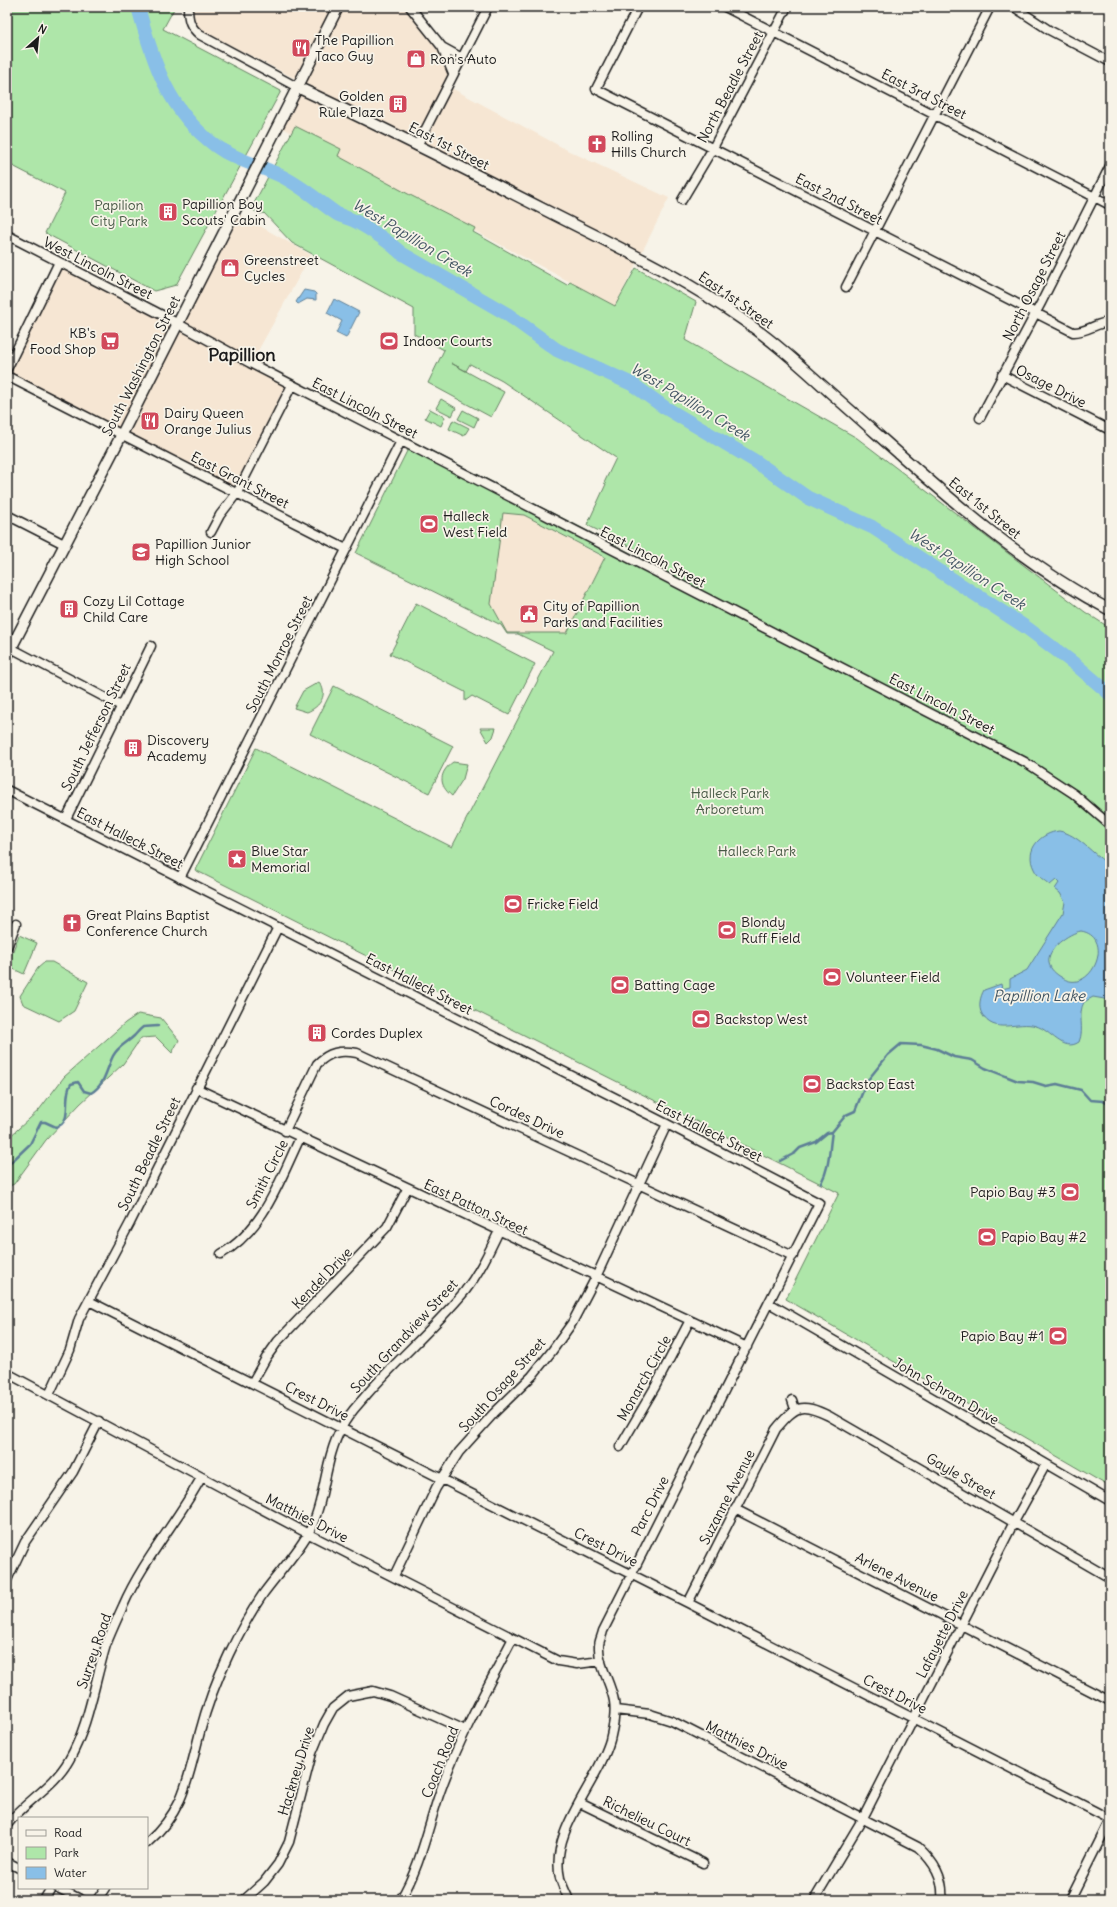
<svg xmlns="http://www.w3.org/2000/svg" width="1117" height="1907" font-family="Delius,sans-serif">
	<rect width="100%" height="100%" fill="#f7f3e8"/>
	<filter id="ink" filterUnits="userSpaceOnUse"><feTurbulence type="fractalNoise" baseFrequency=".025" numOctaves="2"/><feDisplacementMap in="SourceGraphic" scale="8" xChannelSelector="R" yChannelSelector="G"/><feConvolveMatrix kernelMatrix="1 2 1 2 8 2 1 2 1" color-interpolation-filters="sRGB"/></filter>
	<g filter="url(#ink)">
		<path fill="#f6e6d3" d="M 195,7 L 405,7 L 455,62 L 446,85 L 569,151 L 669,198 L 615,306 L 275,124 L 298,80 L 197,28 L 193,10 Z
			M 237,213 L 311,255 L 249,367 L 285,386 L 235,487 L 9,372 L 65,261 L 182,322 Z
			M 502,513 L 524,515 L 605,558 L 567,633 L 507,633 L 491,604 Z"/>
		<path fill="#aee6a9" stroke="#658162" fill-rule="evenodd" d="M 7,7 L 175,7 L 163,29 L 281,91 L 176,285 L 154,291 L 45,233 L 65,193 L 7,163 Z
			M 295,126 L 341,149 L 338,156 L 410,195 L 475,228 L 473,232 L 567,285 L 570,282 L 615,306 L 636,268 L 696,302 L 685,340 L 857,438 L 1085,612 L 1110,628 L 1110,1487 L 786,1299 L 839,1193 L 195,870 L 256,748 L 452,847 L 553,651 L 518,634 L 507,634 L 501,625 L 356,553 L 412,441 L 656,566 L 659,561 L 587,525 L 606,484 L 604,483 L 616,458 L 502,381 L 470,364 L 466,371 L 451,363 L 504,392 L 491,417 L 428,383 L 444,350 L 414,334 L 414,309 L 292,243 L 264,213 L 260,214 L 251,209 ZM 503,513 L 524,515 L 605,557 L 567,633 L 507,633 L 491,604 Z
			M 441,399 L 456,408 L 452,416 L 436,408 Z
			M 430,409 L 445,417 L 441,426 L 425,418 Z
			M 463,410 L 478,418 L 474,427 L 458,419 Z
			M 453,420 L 469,428 L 464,436 L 449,429 Z
			M 416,603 L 535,664 L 509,715 L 472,696 L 465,701 L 465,692 L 390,654 Z
			M 319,682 C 329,694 320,707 307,712 L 294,708 L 303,691 Z
			M 334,686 L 453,746 L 429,793 L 310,734 Z
			M 480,728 L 496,728 L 493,737 L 488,742 Z
			M 453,762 L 467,764 L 463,779 L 452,796 C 438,785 439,772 453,762 Z
			M 19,935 L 37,943 L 24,974 L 7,966 Z
			M 45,962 L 52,962 L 88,982 L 74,1011 L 59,1021 L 23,1004 L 20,996 L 38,968 Z
			M 138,1014 L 161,1018 L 179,1040 L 172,1053 L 156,1037 L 141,1038 L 123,1064 L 80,1104 L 46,1140 L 14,1184 L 7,1187 L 7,1139 L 39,1110 L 64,1077 L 125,1023 Z"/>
		<path fill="#89bfe7" stroke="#5d7e96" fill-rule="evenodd" d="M 304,290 L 314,292 L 316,294 L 316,300 L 307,299 L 298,304 L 296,302 Z
			M 334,299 L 359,312 L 346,338 L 336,333 L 342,321 L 327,313 Z
			M 1059,831 C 1078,834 1093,855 1110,865 L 1110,1000 L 1093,997 L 1084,1002 C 1077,1015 1085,1028 1079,1042 C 1063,1053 1051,1030 1036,1026 C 1018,1020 994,1036 982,1014 C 978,1007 980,997 984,990 L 1001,984 L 1002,989 L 1010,987 L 1010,979 L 1027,970 L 1063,913 L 1065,902 L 1060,893 L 1055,889 L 1059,883 L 1056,880 L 1050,885 C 1044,880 1037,876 1034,869 C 1024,849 1041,833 1059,831 ZM 1081,931 C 1117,937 1090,998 1061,977 C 1056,974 1050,969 1049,963 C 1046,949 1069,933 1081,931 Z"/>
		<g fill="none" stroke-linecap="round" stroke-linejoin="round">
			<path stroke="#5d7e96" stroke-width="2.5" d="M 780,1161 L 795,1153 L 800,1148 L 816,1142 L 827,1133 L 832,1132 L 846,1115 L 855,1111 L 867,1081 L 888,1055 L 901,1044 L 921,1045 L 937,1049 L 954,1057 L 972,1060 L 985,1068 L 1018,1081 L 1033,1082 L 1046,1086 L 1057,1084 L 1081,1090 L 1090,1100 L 1103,1101 L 1110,1105
				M 7,1166 L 30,1144 L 41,1122 L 45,1122 L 56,1127 C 74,1122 62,1097 71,1084 L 78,1082 L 84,1091 L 91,1093 C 105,1085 106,1070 113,1056 C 118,1046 127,1043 134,1036 C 137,1033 139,1030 143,1027 L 158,1026
				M 821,1183 C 830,1167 829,1150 832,1132"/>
			<path stroke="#89bfe7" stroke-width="14" d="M 138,7 C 153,62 168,111 216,146 C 235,160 258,165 279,175 C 301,185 318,201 337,214 C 343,217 351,219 357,222 C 373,231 388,241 401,253 L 507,314 L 557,350 L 632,384 L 664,407 L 755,461 L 808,498 L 872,527 L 1027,628 L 1076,665 L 1110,694"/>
			<g stroke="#1c1c1c" stroke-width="11">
				<path id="minor" d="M 188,7 C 188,20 190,27 200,35 L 297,87
					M 410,7 L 442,47 L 453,74
					M 638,7 L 596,89 L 1073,332 C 1086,333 1097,322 1110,322
					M 725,7 L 1110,205
					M 1014,7 L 1049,30 L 1110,62
					M 442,47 L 462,58
					M 417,146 L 488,7
					M 682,200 L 713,148 L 787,7
					M 7,235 L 162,315 L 250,363 L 1025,762 L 1074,794 L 1110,825
					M 846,287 L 990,7
					M 7,369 L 59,262
					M 1002,375 L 1110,430
					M 7,376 L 346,549
					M 980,418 L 1041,303 L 1110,166
					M 7,515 L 64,544
					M 211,532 L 220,515 L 237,493 L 292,385
					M 11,648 L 121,706
					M 7,790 L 667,1124 L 819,1203 L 603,1631 C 602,1636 599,1641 599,1646 C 598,1665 611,1683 614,1701 C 616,1714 613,1727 610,1740 C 598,1783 549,1831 560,1878 C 562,1885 566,1893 569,1900
					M 66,819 L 151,646
					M 180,878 L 401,441
					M 7,947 L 16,924
					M 196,1088 L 747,1347
					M 285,1131 L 317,1064 C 329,1052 340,1050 357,1053 L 793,1256
					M 221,1254 C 264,1230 280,1179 300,1138
					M 89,1301 L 688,1603 L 1110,1819
					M 769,1303 L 1110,1501
					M 7,1373 L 301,1530 L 558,1661 L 577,1664 L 601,1661
					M 252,1383 L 266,1358 L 278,1341 L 387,1227 L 407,1189
					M 49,1395 L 70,1350 L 79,1319 L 130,1223 L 278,927
					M 792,1400 L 795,1409
					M 620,1447 L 655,1387 L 690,1320
					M 735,1509 L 1110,1701
					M 394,1576 L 436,1488 L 459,1452 L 494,1413 L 532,1376 L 552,1351 L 572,1323 L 596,1277 L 667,1124
					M 7,1580 L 25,1542 L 73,1472 L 99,1421
					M 688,1603 L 776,1429 C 796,1406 800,1402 829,1416 L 1110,1578
					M 615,1710 L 650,1714 L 672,1721 L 918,1847 C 934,1862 944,1877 942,1900
					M 580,1803 L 703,1863
					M 7,1825 C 25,1801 54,1787 69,1760 C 89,1725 94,1684 106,1645 C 111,1632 117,1619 123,1606 C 143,1560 177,1522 201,1478
					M 147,1843 C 185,1810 188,1777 200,1732 C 207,1705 217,1679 229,1654 C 239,1633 250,1613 263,1594 C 278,1573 298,1553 310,1530 C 326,1498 324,1459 342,1427 C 348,1414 359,1404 368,1393 C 399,1358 435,1327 465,1291 C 479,1273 489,1252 499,1231
					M 7,1862 L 19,1868
					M 58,1888 L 82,1900
					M 44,1900 L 51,1888
					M 97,1900 L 105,1888
					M 244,1900 L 264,1882 L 278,1864 L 289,1842 L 312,1753 L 324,1724 L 333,1708 L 348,1696 L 373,1691 L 390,1696 L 465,1730
					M 400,1900 C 420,1868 428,1827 440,1792 C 459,1738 487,1688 513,1638
					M 814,1900 L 863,1818 L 1014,1522 L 1046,1464
					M 1070,1900 L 1110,1820"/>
			</g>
			<g stroke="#1c1c1c" stroke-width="13">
				<path id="major" d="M 297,87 C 383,127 467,170 551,213 C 616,246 683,277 743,320 C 775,342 804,369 833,395 C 921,472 1005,555 1110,610
					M 7,656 L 122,434 L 338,7"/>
			</g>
			<use href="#minor" stroke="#f7f3e8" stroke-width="8"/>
			<use href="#major" stroke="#f7f3e8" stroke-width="10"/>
		</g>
	</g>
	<defs>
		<g id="restaurant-square" transform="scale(1)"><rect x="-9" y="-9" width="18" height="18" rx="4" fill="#d1495b" stroke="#f7f3e8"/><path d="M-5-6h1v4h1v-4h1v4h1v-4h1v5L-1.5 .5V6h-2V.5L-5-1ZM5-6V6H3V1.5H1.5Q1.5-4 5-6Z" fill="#fff"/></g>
		<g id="shop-square" transform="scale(1)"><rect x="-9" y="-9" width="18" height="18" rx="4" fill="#d1495b" stroke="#f7f3e8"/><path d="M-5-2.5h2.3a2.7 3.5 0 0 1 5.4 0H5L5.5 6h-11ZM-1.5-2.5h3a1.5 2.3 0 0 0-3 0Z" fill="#fff"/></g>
		<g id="building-square" transform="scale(1)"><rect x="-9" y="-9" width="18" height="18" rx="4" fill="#d1495b" stroke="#f7f3e8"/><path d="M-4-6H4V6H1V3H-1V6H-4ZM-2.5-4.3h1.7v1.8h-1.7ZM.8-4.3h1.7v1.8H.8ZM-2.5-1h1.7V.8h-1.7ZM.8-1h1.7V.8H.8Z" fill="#fff"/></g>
		<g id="church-square" transform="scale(1)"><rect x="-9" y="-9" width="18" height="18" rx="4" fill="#d1495b" stroke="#f7f3e8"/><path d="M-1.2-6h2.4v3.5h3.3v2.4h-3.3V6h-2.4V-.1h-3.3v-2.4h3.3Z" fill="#fff"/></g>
		<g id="supermarket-square" transform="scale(1)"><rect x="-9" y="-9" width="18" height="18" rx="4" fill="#d1495b" stroke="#f7f3e8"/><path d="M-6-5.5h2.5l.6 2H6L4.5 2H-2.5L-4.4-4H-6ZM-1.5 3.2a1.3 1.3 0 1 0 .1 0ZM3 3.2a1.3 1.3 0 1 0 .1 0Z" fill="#fff"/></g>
		<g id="stadium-square" transform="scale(1)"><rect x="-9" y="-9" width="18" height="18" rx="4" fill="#d1495b" stroke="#f7f3e8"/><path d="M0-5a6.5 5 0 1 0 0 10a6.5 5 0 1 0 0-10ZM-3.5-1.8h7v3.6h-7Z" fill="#fff"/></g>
		<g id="school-square" transform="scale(1)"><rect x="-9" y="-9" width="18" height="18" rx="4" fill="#d1495b" stroke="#f7f3e8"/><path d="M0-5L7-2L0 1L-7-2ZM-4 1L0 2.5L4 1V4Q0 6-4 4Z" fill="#fff"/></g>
		<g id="civic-square" transform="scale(1)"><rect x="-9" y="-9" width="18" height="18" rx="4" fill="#d1495b" stroke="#f7f3e8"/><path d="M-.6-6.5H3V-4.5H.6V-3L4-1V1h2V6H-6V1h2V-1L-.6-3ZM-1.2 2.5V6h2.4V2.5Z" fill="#fff"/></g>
		<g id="sight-square" transform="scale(1)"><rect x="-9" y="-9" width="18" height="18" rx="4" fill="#d1495b" stroke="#f7f3e8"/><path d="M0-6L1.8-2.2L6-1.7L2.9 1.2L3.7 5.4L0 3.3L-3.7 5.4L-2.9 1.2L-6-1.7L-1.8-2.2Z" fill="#fff"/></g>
	</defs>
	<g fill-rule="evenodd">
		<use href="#restaurant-square" x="301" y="48"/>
		<use href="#shop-square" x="416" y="59"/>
		<use href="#building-square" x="398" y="104"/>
		<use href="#church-square" x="597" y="144"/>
		<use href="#building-square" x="168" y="212"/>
		<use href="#shop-square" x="230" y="268"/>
		<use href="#supermarket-square" x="110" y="341"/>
		<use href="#stadium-square" x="389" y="341"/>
		<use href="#restaurant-square" x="150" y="421"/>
		<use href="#stadium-square" x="429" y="524"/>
		<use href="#school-square" x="141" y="552"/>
		<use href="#building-square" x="69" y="609"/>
		<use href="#civic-square" x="529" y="614"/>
		<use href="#building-square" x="133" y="748"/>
		<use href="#sight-square" x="237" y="859"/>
		<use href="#stadium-square" x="513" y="904"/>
		<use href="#church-square" x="72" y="923"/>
		<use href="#stadium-square" x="727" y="930"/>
		<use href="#stadium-square" x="832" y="977"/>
		<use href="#stadium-square" x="620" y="985"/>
		<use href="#stadium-square" x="701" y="1019"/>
		<use href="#building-square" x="317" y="1033"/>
		<use href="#stadium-square" x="812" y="1084"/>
		<use href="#stadium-square" x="1070" y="1192"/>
		<use href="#stadium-square" x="987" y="1237"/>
		<use href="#stadium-square" x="1058" y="1336"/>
	</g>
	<g text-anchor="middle" stroke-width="3.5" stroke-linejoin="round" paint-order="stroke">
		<g font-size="14" fill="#1c1c1c" stroke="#f7f3e8" text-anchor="start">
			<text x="315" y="45">The Papillion<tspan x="315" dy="16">Taco Guy</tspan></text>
			<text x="430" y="64">Ron's Auto</text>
			<text x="384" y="101" text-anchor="end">Golden<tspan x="384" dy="16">Rule Plaza</tspan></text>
			<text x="611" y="141">Rolling<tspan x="611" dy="16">Hills Church</tspan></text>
			<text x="182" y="209">Papillion Boy<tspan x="182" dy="16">Scouts' Cabin</tspan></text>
			<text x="244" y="265">Greenstreet<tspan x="244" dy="16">Cycles</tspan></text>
			<text x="96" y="338" text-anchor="end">KB's<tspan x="96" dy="16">Food Shop</tspan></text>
			<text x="403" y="346">Indoor Courts</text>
			<text x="164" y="418">Dairy Queen<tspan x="164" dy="16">Orange Julius</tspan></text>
			<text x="443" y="521">Halleck<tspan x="443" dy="16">West Field</tspan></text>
			<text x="155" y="549">Papillion Junior<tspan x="155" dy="16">High School</tspan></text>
			<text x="83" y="606">Cozy Lil Cottage<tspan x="83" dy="16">Child Care</tspan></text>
			<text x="543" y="611">City of Papillion<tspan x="543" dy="16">Parks and Facilities</tspan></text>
			<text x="147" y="745">Discovery<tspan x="147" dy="16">Academy</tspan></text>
			<text x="251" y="856">Blue Star<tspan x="251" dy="16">Memorial</tspan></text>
			<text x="527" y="909">Fricke Field</text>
			<text x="86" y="920">Great Plains Baptist<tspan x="86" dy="16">Conference Church</tspan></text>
			<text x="741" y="927">Blondy<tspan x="741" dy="16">Ruff Field</tspan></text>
			<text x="846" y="982">Volunteer Field</text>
			<text x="634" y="990">Batting Cage</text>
			<text x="715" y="1024">Backstop West</text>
			<text x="331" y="1038">Cordes Duplex</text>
			<text x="826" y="1089">Backstop East</text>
			<text x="1056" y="1197" text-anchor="end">Papio Bay #3</text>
			<text x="1001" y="1242">Papio Bay #2</text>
			<text x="1044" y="1341" text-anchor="end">Papio Bay #1</text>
		</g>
		<g font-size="14" fill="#1c1c1c" stroke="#f7f3e8">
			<text transform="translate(730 87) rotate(-62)" y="5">North Beadle Street</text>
			<text transform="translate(924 94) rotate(27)" y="5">East 3rd Street</text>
			<text transform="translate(449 146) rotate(27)" y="5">East 1st Street</text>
			<text transform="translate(839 199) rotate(27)" y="5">East 2nd Street</text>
			<text transform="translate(98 268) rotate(27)" y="5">West Lincoln Street</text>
			<text transform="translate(1034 286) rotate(-63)" y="5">North Osage Street</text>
			<text transform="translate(736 300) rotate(35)" y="5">East 1st Street</text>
			<text transform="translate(141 366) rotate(-63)" y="5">South Washington Street</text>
			<text transform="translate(1051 386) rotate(27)" y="5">Osage Drive</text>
			<text transform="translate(365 408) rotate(27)" y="5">East Lincoln Street</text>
			<text transform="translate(240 480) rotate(27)" y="5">East Grant Street</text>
			<text transform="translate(985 508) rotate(39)" y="5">East 1st Street</text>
			<text transform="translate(653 557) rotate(27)" y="5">East Lincoln Street</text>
			<text transform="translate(279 654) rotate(-63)" y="5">South Monroe Street</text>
			<text transform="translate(942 704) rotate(27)" y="5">East Lincoln Street</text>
			<text transform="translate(96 727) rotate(-64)" y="5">South Jefferson Street</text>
			<text transform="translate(130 838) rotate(27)" y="5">East Halleck Street</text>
			<text transform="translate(419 984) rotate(27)" y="5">East Halleck Street</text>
			<text transform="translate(527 1117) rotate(25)" y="5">Cordes Drive</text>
			<text transform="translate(709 1131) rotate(27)" y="5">East Halleck Street</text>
			<text transform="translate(149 1154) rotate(-64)" y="5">South Beadle Street</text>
			<text transform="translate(267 1174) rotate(-63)" y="5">Smith Circle</text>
			<text transform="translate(476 1207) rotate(25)" y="5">East Patton Street</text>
			<text transform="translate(322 1278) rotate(-46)" y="5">Kendel Drive</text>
			<text transform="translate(404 1336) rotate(-47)" y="5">South Grandview Street</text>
			<text transform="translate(644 1378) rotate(-61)" y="5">Monarch Circle</text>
			<text transform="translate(502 1385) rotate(-48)" y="5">South Osage Street</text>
			<text transform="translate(946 1391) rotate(30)" y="5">John Schram Drive</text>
			<text transform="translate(317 1401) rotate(27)" y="5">Crest Drive</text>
			<text transform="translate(961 1476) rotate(30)" y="5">Gayle Street</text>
			<text transform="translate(727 1497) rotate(-63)" y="5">Suzanne Avenue</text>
			<text transform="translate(650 1506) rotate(-63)" y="5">Parc Drive</text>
			<text transform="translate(307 1518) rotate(27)" y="5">Matthies Drive</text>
			<text transform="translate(606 1547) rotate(27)" y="5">Crest Drive</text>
			<text transform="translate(897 1577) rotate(27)" y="5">Arlene Avenue</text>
			<text transform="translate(942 1634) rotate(-63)" y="5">Lafayette Drive</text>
			<text transform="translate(94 1651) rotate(-71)" y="5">Surrey Road</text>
			<text transform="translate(895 1694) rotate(27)" y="5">Crest Drive</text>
			<text transform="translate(747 1745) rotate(27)" y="5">Matthies Drive</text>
			<text transform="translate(440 1762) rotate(-68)" y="5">Coach Road</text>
			<text transform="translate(296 1771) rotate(-73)" y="5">Hackney Drive</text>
			<text transform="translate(647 1821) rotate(26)" y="5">Richelieu Court</text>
		</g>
		<g font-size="14" fill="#485946" stroke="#f7f3e8">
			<text x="119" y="210">Papilion<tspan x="119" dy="16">City Park</tspan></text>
			<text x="730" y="798">Halleck Park<tspan x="730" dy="16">Arboretum</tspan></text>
			<text x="757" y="856">Halleck Park</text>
		</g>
		<g font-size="15" font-style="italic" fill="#425563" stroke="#f7f3e8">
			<text transform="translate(412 238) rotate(31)" y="5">West Papillion Creek</text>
			<text transform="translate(690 402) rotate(31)" y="5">West Papillion Creek</text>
			<text transform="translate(967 569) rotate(33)" y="5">West Papillion Creek</text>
			<text x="1039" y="1001">Papillion Lake</text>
		</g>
		<g font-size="18" font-weight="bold" fill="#1c1c1c" stroke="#f7f3e8">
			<text x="242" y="361">Papillion</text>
		</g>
	</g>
	<rect width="1117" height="1907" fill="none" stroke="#f7f3e8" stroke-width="24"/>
	<rect x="12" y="12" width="1093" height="1883" fill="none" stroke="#1c1c1c" stroke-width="1.5" filter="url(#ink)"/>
	<rect x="18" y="1817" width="130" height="72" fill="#f7f3e8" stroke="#9f9d96"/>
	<rect x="26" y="1830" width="20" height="6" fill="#f7f3e8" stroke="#9f9d96"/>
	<text x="54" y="1837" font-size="12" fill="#1c1c1c">Road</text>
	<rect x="26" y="1847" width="20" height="12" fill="#aee6a9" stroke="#9f9d96"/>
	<text x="54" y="1857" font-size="12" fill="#1c1c1c">Park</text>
	<rect x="26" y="1867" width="20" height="12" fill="#89bfe7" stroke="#9f9d96"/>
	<text x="54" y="1877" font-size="12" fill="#1c1c1c">Water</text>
	<g transform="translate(38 38) rotate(27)" stroke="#f7f3e8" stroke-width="3" paint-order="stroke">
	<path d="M0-3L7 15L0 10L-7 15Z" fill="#1c1c1c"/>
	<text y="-6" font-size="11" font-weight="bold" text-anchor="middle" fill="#1c1c1c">N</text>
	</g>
</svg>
